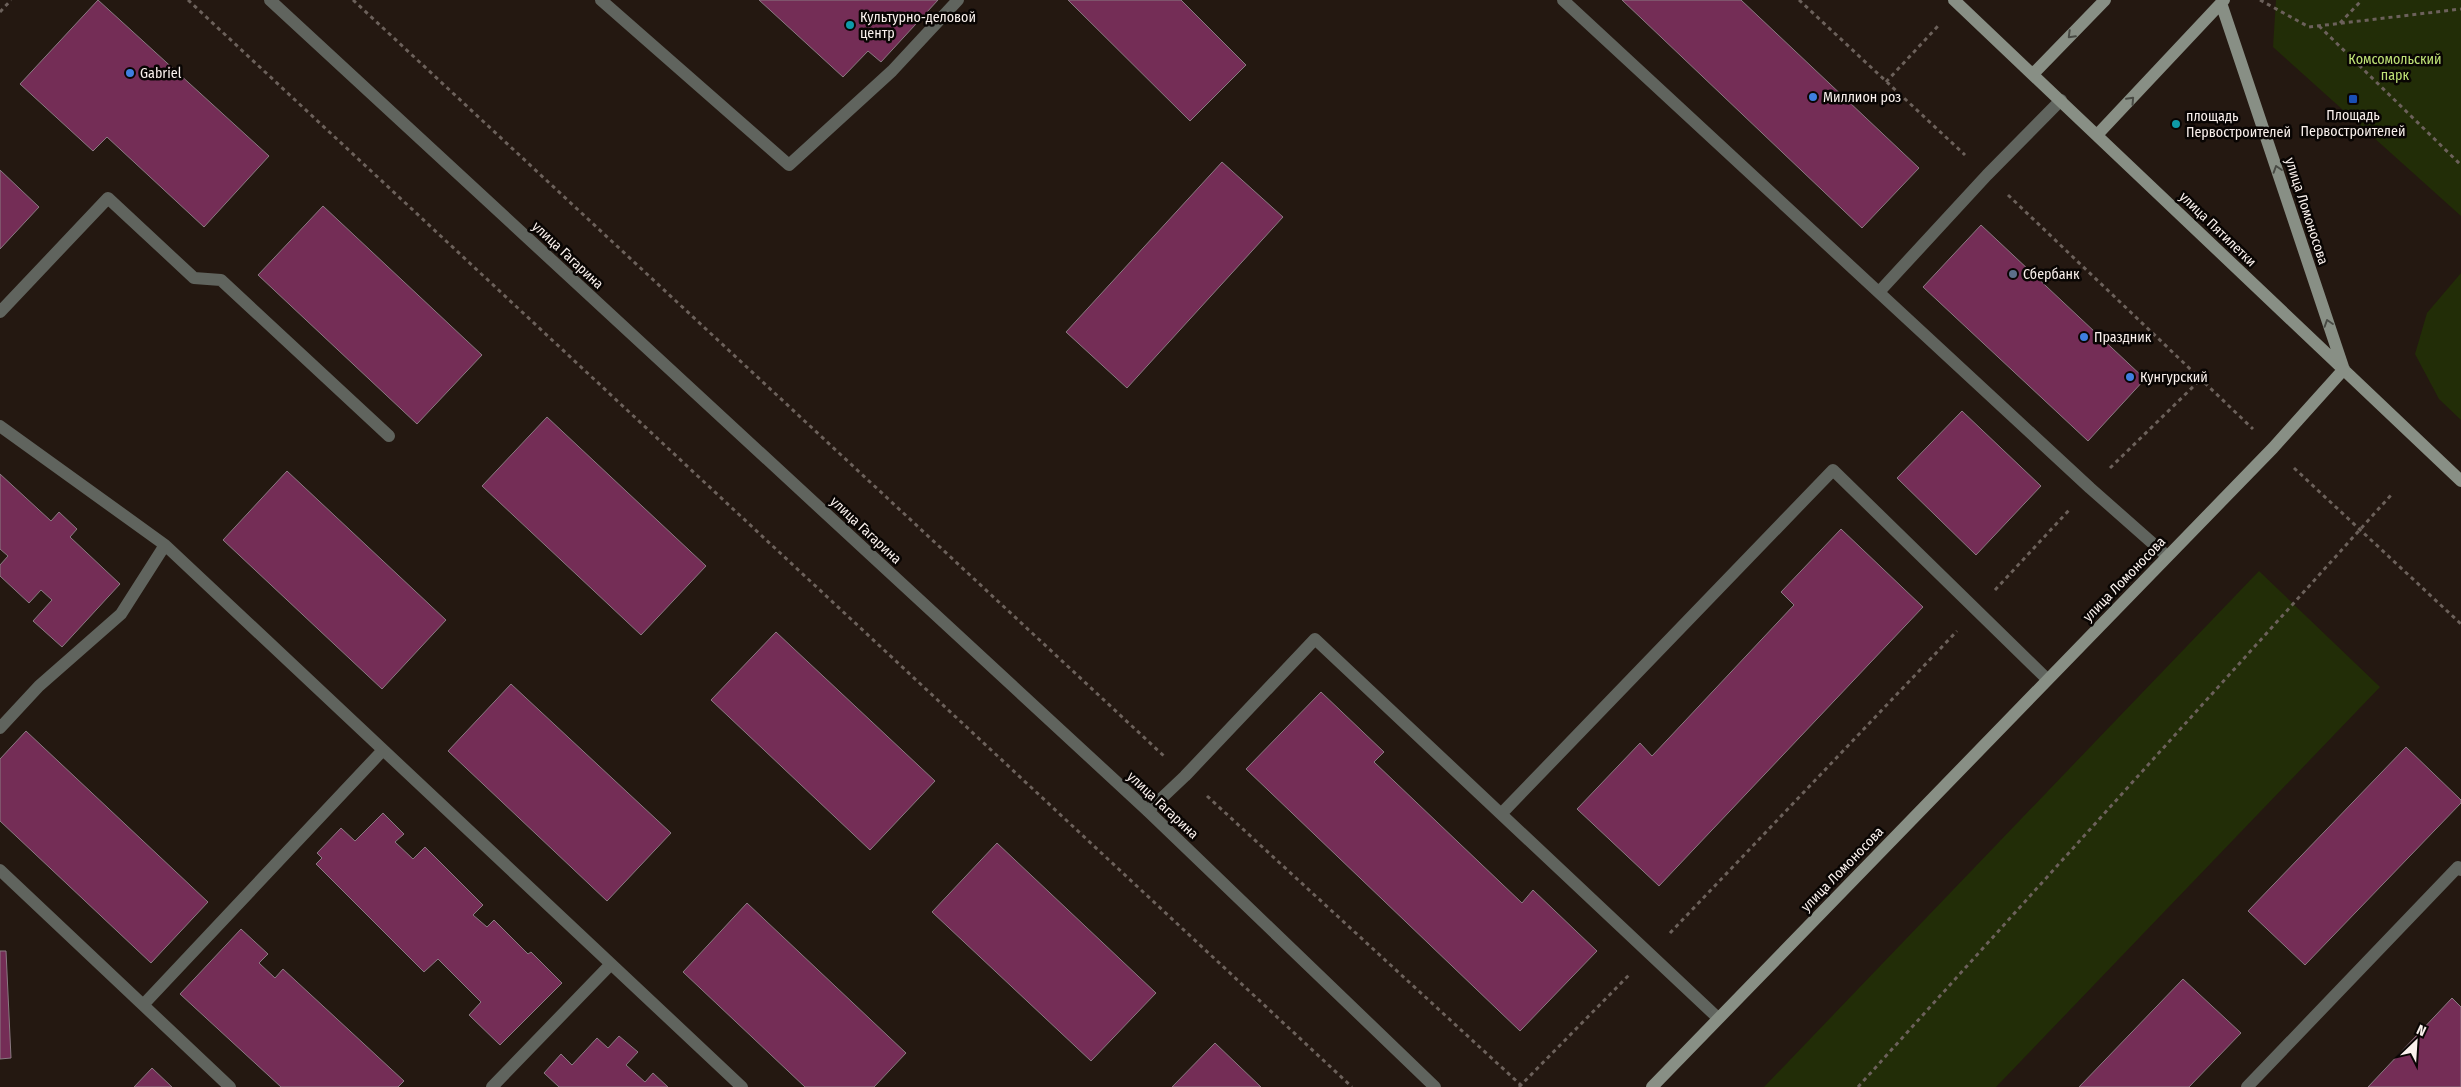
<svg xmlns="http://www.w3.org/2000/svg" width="2461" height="1087" font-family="'Fira Sans Condensed',sans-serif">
	<rect width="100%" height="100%" fill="#241811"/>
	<path fill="#222d07" d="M 2276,0 L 2461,0 L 2461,216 L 2273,47 Z
		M 2461,273 L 2461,420 L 2439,399 L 2415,354 L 2427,313 Z
		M 2259,571 L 2380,687 L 1996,1087 L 1764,1087 Z"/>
	<path fill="#742d56" stroke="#8a7a82" d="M 98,0 L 269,156 L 204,227 L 107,137 L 93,151 L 20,84 Z
		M 759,0 L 938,0 L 881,62 L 868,51 L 843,77 Z
		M 1068,0 L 1181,0 L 1246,65 L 1190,121 Z
		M 1622,0 L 1741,0 L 1919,168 L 1862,228 Z
		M 1222,162 L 1283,217 L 1127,388 L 1066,332 Z
		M 0,170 L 39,207 L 0,249 Z
		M 323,206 L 482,355 L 417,424 L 258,275 Z
		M 1981,225 L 2145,379 L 2088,441 L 1923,287 Z
		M 1962,411 L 2041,486 L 1976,555 L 1897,478 Z
		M 547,417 L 706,566 L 641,635 L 482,486 Z
		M 287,471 L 446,620 L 382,689 L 223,540 Z
		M 0,474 L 51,521 L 59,512 L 77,529 L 70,537 L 120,584 L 62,647 L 33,621 L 52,600 L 41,590 L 29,603 L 0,576 L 0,565 L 8,556 L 0,549 Z
		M 1841,529 L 1923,607 L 1659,886 L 1577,809 L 1640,743 L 1652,756 L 1794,605 L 1781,592 Z
		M 776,632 L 935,781 L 870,850 L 711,700 Z
		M 511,684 L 671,833 L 607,901 L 448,751 Z
		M 1321,692 L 1384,752 L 1374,762 L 1522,903 L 1533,890 L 1597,951 L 1520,1031 L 1246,769 Z
		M 26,731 L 208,902 L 151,963 L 0,821 L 0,759 Z
		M 2406,747 L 2461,800 L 2461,803 L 2305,965 L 2248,911 Z
		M 383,813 L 404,834 L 395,842 L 413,859 L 425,847 L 483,905 L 473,915 L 487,927 L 494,920 L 528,954 L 531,952 L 562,983 L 500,1045 L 469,1015 L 481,1002 L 438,959 L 424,972 L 316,864 L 322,858 L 317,853 L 341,828 L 355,841 Z
		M 997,843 L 1156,993 L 1091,1061 L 932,912 Z
		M 747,903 L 906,1053 L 874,1087 L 805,1087 L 683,972 Z
		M 241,929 L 268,954 L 259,963 L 275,978 L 283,969 L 404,1081 L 398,1087 L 281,1087 L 180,994 Z
		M 0,951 L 6,951 L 11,1058 L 0,1059 Z
		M 2183,979 L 2241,1033 L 2189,1087 L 2079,1087 Z
		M 2452,998 L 2461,1007 L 2461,1087 L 2368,1087 Z
		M 619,1036 L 638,1052 L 626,1065 L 645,1082 L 653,1073 L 668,1087 L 559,1087 L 544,1073 L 561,1054 L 572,1065 L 597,1038 L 608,1048 Z
		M 1215,1043 L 1261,1087 L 1172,1087 Z
		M 152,1068 L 172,1087 L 134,1087 Z"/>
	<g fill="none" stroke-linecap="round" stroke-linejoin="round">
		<path stroke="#6c615b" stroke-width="3" stroke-dasharray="4 4" stroke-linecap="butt" d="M 188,0 L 1352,1087
			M 353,0 L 1164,756
			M 1799,0 L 1965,155
			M 2260,0 L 2309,27 L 2461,9
			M 0,12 L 11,0
			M 2340,23 L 2362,0
			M 2319,26 L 2461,165
			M 1886,82 L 1938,26
			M 2008,195 L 2253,429
			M 2110,468 L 2201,379
			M 2294,468 L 2461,624
			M 1995,590 L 2071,508
			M 1207,796 L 1523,1087
			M 1670,933 L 1957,631
			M 1519,1087 L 1629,975
			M 1858,1087 L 2392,494"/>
		<path stroke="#60645e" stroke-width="12" d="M 601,0 L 789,165 L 892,71 L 958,0
			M 1563,0 L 2090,488 L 2167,556
			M 1879,292 L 1987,175 L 2061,100
			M 0,312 L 108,198 L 194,278 L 221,280 L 389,436
			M 0,426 L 165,545 L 742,1087
			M 0,728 L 39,686 L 121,614 L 165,545
			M 1148,811 L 1185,776 L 1315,639 L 1718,1018
			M 1502,813 L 1833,470 L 2047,679
			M 0,870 L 230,1087
			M 143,1005 L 383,750
			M 492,1087 L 611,964
			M 2247,1087 L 2458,867 L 2461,870"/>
		<path stroke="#60645e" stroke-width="12" d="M 270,0 L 1148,811 L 1435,1087"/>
		<path stroke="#888f85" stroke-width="12" d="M 1954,0 L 2461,481
			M 2221,3 L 2343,367
			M 2033,74 L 2105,0
			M 2097,135 L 2224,0
			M 1652,1087 L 2273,448 L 2344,369"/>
	</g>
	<defs><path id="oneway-chevron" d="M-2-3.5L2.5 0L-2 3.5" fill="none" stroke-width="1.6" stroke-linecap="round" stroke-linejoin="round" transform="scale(1.25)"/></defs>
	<g stroke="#484a44">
		<use href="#oneway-chevron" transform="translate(2071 35) rotate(135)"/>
		<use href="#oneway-chevron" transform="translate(2131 100) rotate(-47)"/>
		<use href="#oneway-chevron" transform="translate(2277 169) rotate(-108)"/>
		<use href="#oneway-chevron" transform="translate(2328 323) rotate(-108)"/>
	</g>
	<g fill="#0f9aa8" stroke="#090503" stroke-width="2">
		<circle cx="850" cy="25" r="5"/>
		<circle cx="2176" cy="124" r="5"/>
	</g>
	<g fill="#3f7fe0" stroke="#090503" stroke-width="2">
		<circle cx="130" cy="73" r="5"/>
		<circle cx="1813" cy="97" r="5"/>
		<circle cx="2084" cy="337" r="5"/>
		<circle cx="2130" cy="377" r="5"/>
	</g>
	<rect fill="#1a4fb4" stroke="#090503" stroke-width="2" x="2348" y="94" width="10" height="10" rx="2.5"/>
	<circle fill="#5c6f8a" stroke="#090503" stroke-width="2" cx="2013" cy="274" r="5"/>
	<g text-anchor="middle" stroke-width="5" stroke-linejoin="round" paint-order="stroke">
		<g font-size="14" fill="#faf1ed" stroke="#090503" text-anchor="start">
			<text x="860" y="22">Культурно-деловой<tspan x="860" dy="16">центр</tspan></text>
			<text x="140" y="78">Gabriel</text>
			<text x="1823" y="102">Миллион роз</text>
			<text x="2353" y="120" text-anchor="middle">Площадь<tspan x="2353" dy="16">Первостроителей</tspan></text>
			<text x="2186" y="121">площадь<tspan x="2186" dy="16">Первостроителей</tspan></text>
			<text x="2023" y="279">Сбербанк</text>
			<text x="2094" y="342">Праздник</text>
			<text x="2140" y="382">Кунгурский</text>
		</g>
		<g font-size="14" fill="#c0e377" stroke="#090503">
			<text x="2395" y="64">Комсомольский<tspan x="2395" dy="16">парк</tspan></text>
		</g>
		<g font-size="14" fill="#faf1ed" stroke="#090503">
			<text transform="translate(2307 211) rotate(72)" y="5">улица Ломоносова</text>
			<text transform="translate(2218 229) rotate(44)" y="5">улица Пятилетки</text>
			<text transform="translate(568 255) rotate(43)" y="5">улица Гагарина</text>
			<text transform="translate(866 530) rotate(43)" y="5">улица Гагарина</text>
			<text transform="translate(2124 579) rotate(-46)" y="5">улица Ломоносова</text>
			<text transform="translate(1163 805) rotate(43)" y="5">улица Гагарина</text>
			<text transform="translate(1842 869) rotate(-46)" y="5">улица Ломоносова</text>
		</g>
	</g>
	<g transform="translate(2416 1042) rotate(25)" stroke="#090503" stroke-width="4" paint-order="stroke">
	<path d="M0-4L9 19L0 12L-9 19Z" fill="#faf1ed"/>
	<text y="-8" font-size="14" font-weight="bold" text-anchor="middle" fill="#faf1ed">N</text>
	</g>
</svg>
